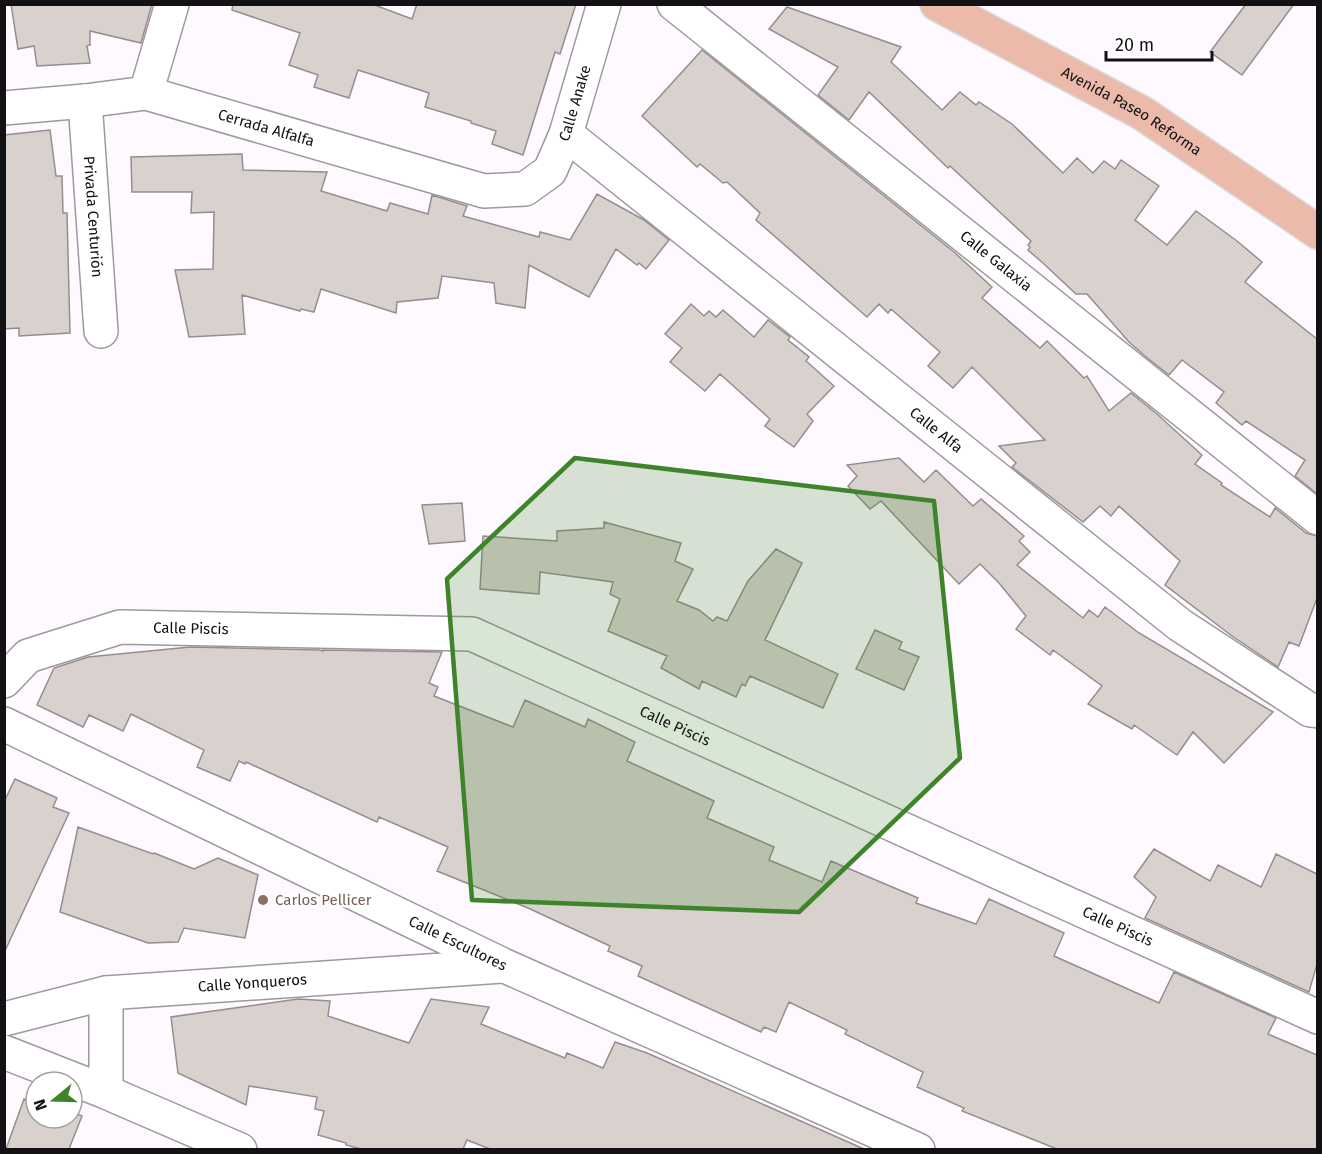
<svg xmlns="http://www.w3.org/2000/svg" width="1322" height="1154" font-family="'Fira Sans',sans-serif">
	<rect width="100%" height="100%" fill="#fdf9fe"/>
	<path fill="#d8d1cd" stroke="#958e8b" stroke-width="1.5" d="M 11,4 L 152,4 L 141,43 L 90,31 L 90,45 L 87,46 L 90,63 L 37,66 L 34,46 L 18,49 Z
		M 233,4 L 372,4 L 412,19 L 417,4 L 576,4 L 560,54 L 555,52 L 523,155 L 492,144 L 496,131 L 471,123 L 471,121 L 425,107 L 429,93 L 358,70 L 349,98 L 314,87 L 318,75 L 289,65 L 300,33 L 232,10 Z
		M 1246,4 L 1294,4 L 1242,75 L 1210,52 Z
		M 787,7 L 901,47 L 891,62 L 942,110 L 960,92 L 976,105 L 979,102 L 1012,124 L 1063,173 L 1077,158 L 1093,173 L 1104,161 L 1115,169 L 1121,160 L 1159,186 L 1135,220 L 1167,245 L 1196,211 L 1237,241 L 1262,262 L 1245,282 L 1317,339 L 1317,494 L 1295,476 L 1305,460 L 1246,421 L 1242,425 L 1216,403 L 1224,392 L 1182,360 L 1169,375 L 1145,356 L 1129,342 L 1087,294 L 1076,294 L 1044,264 L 1028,250 L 1030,247 L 1028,245 L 1031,241 L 950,166 L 948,168 L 869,92 L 849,120 L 818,95 L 838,67 L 769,29 Z
		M 702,50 L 954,252 L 992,287 L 982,298 L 1040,348 L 1047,341 L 1084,378 L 1087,376 L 1109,411 L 1131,393 L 1157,414 L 1202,455 L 1195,464 L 1222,483 L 1221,485 L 1270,517 L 1275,508 L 1306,533 L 1317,536 L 1317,598 L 1299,646 L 1289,642 L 1278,667 L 1232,636 L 1165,585 L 1180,561 L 1119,506 L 1111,516 L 1100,506 L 1083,522 L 1012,467 L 1016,463 L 999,446 L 1045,440 L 972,367 L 953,388 L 928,366 L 940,352 L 891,309 L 888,313 L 879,304 L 867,317 L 756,220 L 760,213 L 727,182 L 723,183 L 700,164 L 697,167 L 642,116 Z
		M 50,130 L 56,176 L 62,176 L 63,213 L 67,213 L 70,333 L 19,336 L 19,328 L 4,329 L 4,135 Z
		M 242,154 L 243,170 L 327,172 L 321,191 L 387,211 L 390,203 L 428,214 L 432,195 L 467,206 L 463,216 L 539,237 L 540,232 L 570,240 L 597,194 L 644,220 L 669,240 L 646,269 L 639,263 L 637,265 L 616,249 L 589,297 L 529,265 L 525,308 L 496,303 L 494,283 L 442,276 L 438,298 L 397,302 L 396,313 L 321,289 L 314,312 L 301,309 L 300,311 L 242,295 L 245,334 L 189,337 L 175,270 L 213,269 L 214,212 L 191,213 L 192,192 L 132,192 L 131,157 Z
		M 691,304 L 704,316 L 709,311 L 716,317 L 723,310 L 754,337 L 768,320 L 790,337 L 788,340 L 809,357 L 806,361 L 834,386 L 807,414 L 813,421 L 794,447 L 765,426 L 770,419 L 720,374 L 705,391 L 670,362 L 682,348 L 665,334 Z
		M 899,458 L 924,482 L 936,470 L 973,506 L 981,499 L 1024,536 L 1019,541 L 1030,552 L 1017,565 L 1083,618 L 1089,610 L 1098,617 L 1105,607 L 1139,633 L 1273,712 L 1224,763 L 1193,732 L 1177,755 L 1134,725 L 1132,729 L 1088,704 L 1102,686 L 1053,650 L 1050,655 L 1016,629 L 1026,616 L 999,583 L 980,564 L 959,584 L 881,501 L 870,509 L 848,486 L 857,476 L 847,465 Z
		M 462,503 L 465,541 L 429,544 L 422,505 Z
		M 604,522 L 681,543 L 675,561 L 693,569 L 677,601 L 699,610 L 713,621 L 717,617 L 727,621 L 748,581 L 776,549 L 802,563 L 765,640 L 838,674 L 823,708 L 750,676 L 745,686 L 742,684 L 736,697 L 702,681 L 699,689 L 661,668 L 667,656 L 608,631 L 620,599 L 610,594 L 613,582 L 540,572 L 539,594 L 480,589 L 483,536 L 557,541 L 557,531 L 604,528 Z
		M 875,630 L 902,642 L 899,649 L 919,657 L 904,690 L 856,669 Z
		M 190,647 L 319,650 L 323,651 L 323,650 L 442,652 L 429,683 L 438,687 L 434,696 L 513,727 L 525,700 L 585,727 L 588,719 L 635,742 L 627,761 L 714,801 L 707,818 L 774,847 L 769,860 L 822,882 L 831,861 L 918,898 L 916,903 L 976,924 L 989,899 L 1064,933 L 1054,956 L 1159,1003 L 1174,972 L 1276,1018 L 1268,1034 L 1317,1055 L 1317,1149 L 1057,1149 L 962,1111 L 964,1108 L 917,1087 L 923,1072 L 845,1034 L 847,1030 L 789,1002 L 776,1032 L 764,1027 L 761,1032 L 638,976 L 642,966 L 608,951 L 610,946 L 528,908 L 437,871 L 448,847 L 379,817 L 377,822 L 246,762 L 245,764 L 239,761 L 230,781 L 197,767 L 204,750 L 131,714 L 123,731 L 89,715 L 83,727 L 37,705 L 54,668 L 88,657 Z
		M 15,779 L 57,798 L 53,807 L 69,813 L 4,953 L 4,802 Z
		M 78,827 L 153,854 L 154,853 L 194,869 L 218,858 L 258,875 L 245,938 L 184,928 L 178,942 L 148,943 L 60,912 Z
		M 1154,849 L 1210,881 L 1218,865 L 1261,887 L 1276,854 L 1317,874 L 1317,964 L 1309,992 L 1145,918 L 1156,897 L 1134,877 Z
		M 298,999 L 330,1001 L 328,1016 L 409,1043 L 431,999 L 489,1007 L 481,1024 L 565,1058 L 567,1053 L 603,1068 L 615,1042 L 647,1053 L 864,1149 L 490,1149 L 467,1140 L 463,1149 L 361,1149 L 346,1145 L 346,1143 L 318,1135 L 324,1111 L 315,1109 L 317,1097 L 249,1086 L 246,1105 L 178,1073 L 171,1017 Z
		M 28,1096 L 36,1099 L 36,1118 L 72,1118 L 72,1112 L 82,1116 L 69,1149 L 6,1149 L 24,1099 L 26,1100 Z"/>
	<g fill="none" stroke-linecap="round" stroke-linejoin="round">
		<g stroke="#9d999e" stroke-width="36">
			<g id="minor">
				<path id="s1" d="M 674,4 L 1318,518"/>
				<path d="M 146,93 L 172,4"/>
				<path id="s2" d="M 85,101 L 101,331"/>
				<path id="s3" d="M 4,108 L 85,101 L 146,93 L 484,191 L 525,189 L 550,171 L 566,134 L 604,4"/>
				<path id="s4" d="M 566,134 L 1180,625 L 1310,710 L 1318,711"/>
				<path id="s5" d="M 4,681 L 28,656 L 120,627 L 472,634 L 1318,1017"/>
				<path id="s6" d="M 4,724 L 505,966 L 918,1150"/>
				<path id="s7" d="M 4,1019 L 106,993 L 502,966"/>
				<path d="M 4,1052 L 106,1092 L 240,1150"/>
				<path d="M 106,1092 L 106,993"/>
			</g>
		</g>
		<g stroke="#d9d9d9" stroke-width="36">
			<g id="major">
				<path id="s8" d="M 937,4 L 1142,113 L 1318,232"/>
			</g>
		</g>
		<use href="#minor" stroke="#fff" stroke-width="33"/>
		<use href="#major" stroke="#ebbaaa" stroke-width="33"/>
	</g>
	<path fill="#3d842a" fill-opacity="0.2" stroke="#3d842a" stroke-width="4.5" stroke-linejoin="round" d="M 575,458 L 934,501 L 960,758 L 799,912 L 472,900 L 447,579 Z"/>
	<circle fill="#8d6e63" stroke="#fff" stroke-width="2" cx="263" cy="900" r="6"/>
	<g text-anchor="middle" stroke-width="5" stroke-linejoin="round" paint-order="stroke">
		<g font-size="15" fill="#131113" stroke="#fff">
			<text dy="5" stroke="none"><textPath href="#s3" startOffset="639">Calle Anake</textPath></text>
			<text dy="5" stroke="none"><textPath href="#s8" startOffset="222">Avenida Paseo Reforma</textPath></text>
			<text dy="5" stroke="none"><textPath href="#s3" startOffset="268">Cerrada Alfalfa</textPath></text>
			<text dy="5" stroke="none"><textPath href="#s2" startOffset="116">Privada Centurión</textPath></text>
			<text dy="5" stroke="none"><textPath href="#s1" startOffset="412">Calle Galaxia</textPath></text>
			<text dy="5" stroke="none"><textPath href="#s4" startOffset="474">Calle Alfa</textPath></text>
			<text dy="5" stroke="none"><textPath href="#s5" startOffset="202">Calle Piscis</textPath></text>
			<text dy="5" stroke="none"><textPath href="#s5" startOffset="706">Calle Piscis</textPath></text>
			<text dy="5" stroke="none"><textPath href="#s5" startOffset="1192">Calle Piscis</textPath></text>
			<text dy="5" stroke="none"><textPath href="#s6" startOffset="504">Calle Escultores</textPath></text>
			<text dy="5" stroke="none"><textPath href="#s7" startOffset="252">Calle Yonqueros</textPath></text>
		</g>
		<g font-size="15" fill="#785e54" stroke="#fff" text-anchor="start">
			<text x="275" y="905">Carlos Pellicer</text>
		</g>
	</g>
	<rect width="1322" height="1154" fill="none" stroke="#131113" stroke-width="12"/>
	<g transform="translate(54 1100) rotate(251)"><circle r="28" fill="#ffffff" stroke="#a1a0a1" stroke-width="1.5"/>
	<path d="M0-4.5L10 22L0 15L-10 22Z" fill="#3d842a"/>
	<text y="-9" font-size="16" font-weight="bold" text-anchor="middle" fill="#131113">N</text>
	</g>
	<path d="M1106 51v9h106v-9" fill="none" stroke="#131113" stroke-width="3"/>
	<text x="1115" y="51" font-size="18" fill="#131113" stroke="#ffffff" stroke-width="4.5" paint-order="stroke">20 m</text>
</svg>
